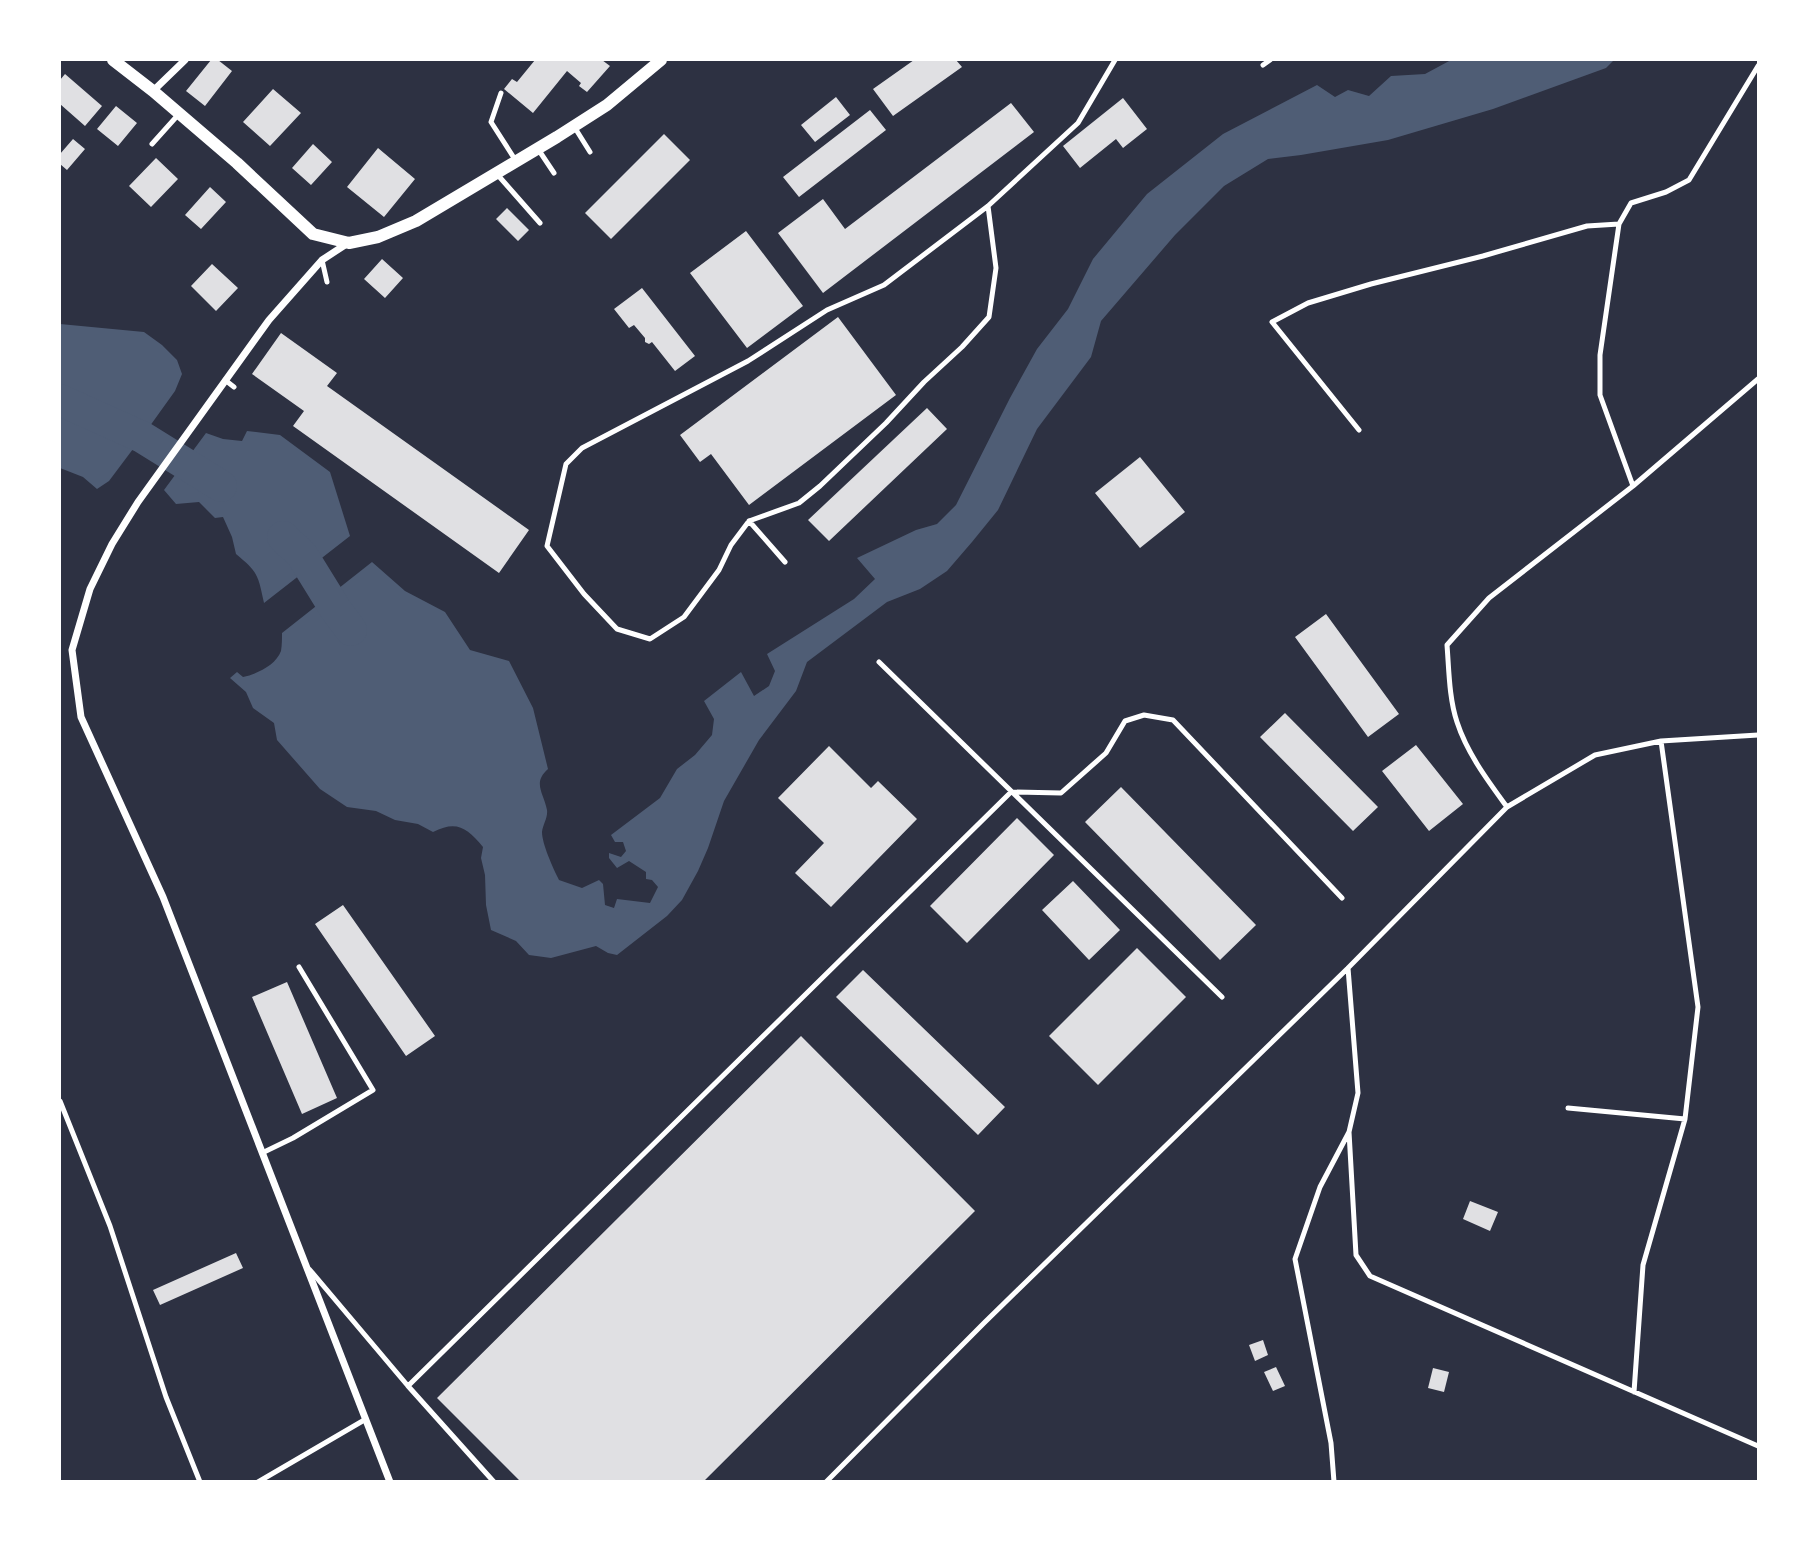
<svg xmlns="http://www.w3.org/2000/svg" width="1818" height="1541" font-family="'Roboto Serif',serif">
	<rect width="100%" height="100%" fill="#2d3142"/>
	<path fill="#4f5d75" d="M 1451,60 L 1614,60 L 1606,68 L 1493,109 L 1388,140 L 1301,155 L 1268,159 L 1224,186 L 1175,235 L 1101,321 L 1091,357 L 1037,429 L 998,510 L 972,542 L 947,571 L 920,589 L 887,602 L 807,662 L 796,691 L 759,740 L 724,801 L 708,848 L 698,871 L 682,900 L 667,916 L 617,955 L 608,953 L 596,946 L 551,958 L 529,955 L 516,941 L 491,930 L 486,905 L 485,875 L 481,858 L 483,847 C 467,828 457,820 433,832 L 418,824 L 395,820 L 376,811 L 347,807 L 320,789 L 277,740 L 274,723 L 253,708 L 246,692 L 230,678 L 237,672 L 243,677 C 257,674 276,665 281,651 C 282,645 282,638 282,633 L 372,562 L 405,591 L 445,612 L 470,650 L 509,661 L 533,708 L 548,769 C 532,783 544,793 547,810 C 548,818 543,824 542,832 C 542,844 553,868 559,880 L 582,888 L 599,880 L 603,884 L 605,905 L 614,908 L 617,899 L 650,903 L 658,887 L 652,880 L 646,879 L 646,872 L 629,861 L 617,868 L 609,858 L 609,853 L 621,857 L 626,851 L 623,842 L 615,842 L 611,835 L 660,798 L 677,769 L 695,755 L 712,735 L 714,719 L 704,701 L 741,672 L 754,696 L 769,686 L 775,671 L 767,654 L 854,599 L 875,579 L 857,558 L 916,530 L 937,524 L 956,505 L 1010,398 L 1037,349 L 1068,309 L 1093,259 L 1147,194 L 1223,134 L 1317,85 L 1335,97 L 1348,90 L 1369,96 L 1391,76 L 1425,74 Z
		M 60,324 L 144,332 L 162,345 L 177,360 L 182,374 L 175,391 L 142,437 L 109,481 L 97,489 L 83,477 L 60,468 Z
		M 247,431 L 280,435 L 330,472 L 350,536 L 264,603 C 258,575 258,572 236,554 L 232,537 L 223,517 L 215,518 L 199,502 L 176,504 L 164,490 L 206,433 L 223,439 L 242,441 Z"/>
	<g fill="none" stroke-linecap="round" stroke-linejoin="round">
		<path stroke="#4f5d75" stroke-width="32" d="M 60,400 L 142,437 L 221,486
			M 283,537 L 302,555 L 336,610 L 351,630"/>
	</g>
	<path fill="#e0e0e3" d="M 211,60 L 218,60 L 232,71 L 205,106 L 186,91 Z
		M 535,60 L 602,60 L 610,66 L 587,92 L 579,86 L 581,83 L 567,71 L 533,113 L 504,89 L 512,79 L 517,82 Z
		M 914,60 L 956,60 L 962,67 L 893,116 L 873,89 Z
		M 65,74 L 102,106 L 85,126 L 60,104 L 60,80 Z
		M 273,89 L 301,113 L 270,146 L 243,122 Z
		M 836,97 L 850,115 L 815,142 L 801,125 Z
		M 1123,98 L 1147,129 L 1123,148 L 1116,139 L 1080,168 L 1063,146 Z
		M 1011,103 L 1034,132 L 823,293 L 778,233 L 823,199 L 845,229 Z
		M 116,106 L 137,123 L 118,146 L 97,129 Z
		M 870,110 L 886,130 L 799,197 L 783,177 Z
		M 664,134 L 690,160 L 611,239 L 585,213 Z
		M 73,139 L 85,149 L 67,170 L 60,164 L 60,154 Z
		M 313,144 L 332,162 L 311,185 L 292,168 Z
		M 378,148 L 415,179 L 384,217 L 347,187 Z
		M 156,158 L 178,179 L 151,207 L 129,186 Z
		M 210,187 L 226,202 L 201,229 L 185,215 Z
		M 507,208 L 529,230 L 518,241 L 496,219 Z
		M 746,231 L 803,306 L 747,348 L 690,273 Z
		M 382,259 L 403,278 L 385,298 L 364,279 Z
		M 212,264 L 238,288 L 216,311 L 191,286 Z
		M 642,288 L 695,356 L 675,371 L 652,342 L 649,344 L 645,342 L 645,338 L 634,325 L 629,328 L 614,309 Z
		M 838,317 L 896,395 L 749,505 L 711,454 L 700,462 L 680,435 Z
		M 281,333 L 337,373 L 327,386 L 529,530 L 499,573 L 293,426 L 304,411 L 252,374 Z
		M 927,408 L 947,429 L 829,541 L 808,520 Z
		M 1140,457 L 1185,512 L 1140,548 L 1095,493 Z
		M 1326,614 L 1399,714 L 1368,737 L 1295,637 Z
		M 1285,713 L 1378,807 L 1353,831 L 1260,737 Z
		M 1416,745 L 1463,804 L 1429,831 L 1382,771 Z
		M 829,746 L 871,788 L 878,781 L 917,819 L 831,907 L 795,873 L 824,843 L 778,798 Z
		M 1121,787 L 1256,925 L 1220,960 L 1085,822 Z
		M 1017,818 L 1054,855 L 967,943 L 930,906 Z
		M 1073,881 L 1120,930 L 1089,960 L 1042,910 Z
		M 343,905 L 435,1036 L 406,1056 L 315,924 Z
		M 1137,948 L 1186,997 L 1098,1085 L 1049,1036 Z
		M 863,970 L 1005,1107 L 978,1135 L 836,997 Z
		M 287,982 L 337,1098 L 302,1114 L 252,997 Z
		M 801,1036 L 975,1211 L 703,1482 L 521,1482 L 437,1398 Z
		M 1470,1201 L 1498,1212 L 1490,1231 L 1463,1219 Z
		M 236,1253 L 243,1268 L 160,1305 L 153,1290 Z
		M 1263,1340 L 1268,1355 L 1255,1361 L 1249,1345 Z
		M 1276,1367 L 1285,1386 L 1273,1391 L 1264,1372 Z
		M 1433,1368 L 1449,1372 L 1444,1392 L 1428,1388 Z"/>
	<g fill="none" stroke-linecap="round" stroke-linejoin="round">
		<path stroke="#fff" stroke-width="5" d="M 1263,65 L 1270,60
			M 501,93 L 491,122 L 516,161
			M 575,128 L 590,152
			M 152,144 L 178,115
			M 538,149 L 554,173
			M 496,173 L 540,223
			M 988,206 L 996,268 L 989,317 L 962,347 L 924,382 L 886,423 L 820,486 L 799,503 L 749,521 L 731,545 L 719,570 L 684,617 L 650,639 L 617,629 L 584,594 L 547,546 L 566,464 L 582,448 L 748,361 L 827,310 L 884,285 L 988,206 L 1078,123 L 1115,60
			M 322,260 L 327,282
			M 225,380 L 234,387
			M 1359,430 L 1272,322 L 1308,303 L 1371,284 L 1483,256 L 1587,226 L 1619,224
			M 1633,486 L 1758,379
			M 749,521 L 785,562
			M 879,662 L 1222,997
			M 1507,807 C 1488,781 1467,753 1457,722 C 1449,698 1449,670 1447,645 L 1489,598 L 1633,486 L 1600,395 L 1600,355 L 1619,224 L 1631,203 L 1666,192 L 1689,180 L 1758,66
			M 1348,968 L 1358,1093 L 1349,1132 L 1356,1255 L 1370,1276 L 1758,1446
			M 60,1101 L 110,1226 L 166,1397 L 200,1482
			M 1568,1108 L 1685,1119
			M 262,1153 L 293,1138 L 373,1090 L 299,967
			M 310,1270 L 408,1386 L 494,1482
			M 408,1386 L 1011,792 L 1061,793 L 1106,753 L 1125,721 L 1144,715 L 1173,720 L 1342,898
			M 1634,1392 L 1643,1265 L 1685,1119 L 1698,1007 L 1661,741
			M 258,1482 L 366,1419
			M 826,1482 L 984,1323 L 1348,968 L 1507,807 L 1595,755 L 1661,741 L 1758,735
			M 1334,1482 L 1331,1443 L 1295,1259 L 1320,1187 L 1349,1132"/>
		<path stroke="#fff" stroke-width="7" d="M 153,91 L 185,60
			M 348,243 L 322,260 L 269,320 L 138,502 L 112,544 L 90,589 L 72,650 L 81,717 L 163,897 L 390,1482"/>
		<path stroke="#fff" stroke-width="12" d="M 113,60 L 153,91 L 237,163 L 313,234 L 349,243 L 378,237 L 416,221 L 557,137 L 607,105 L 661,60"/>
	</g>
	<rect width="1818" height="1541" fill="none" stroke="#ffffff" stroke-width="122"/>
</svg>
